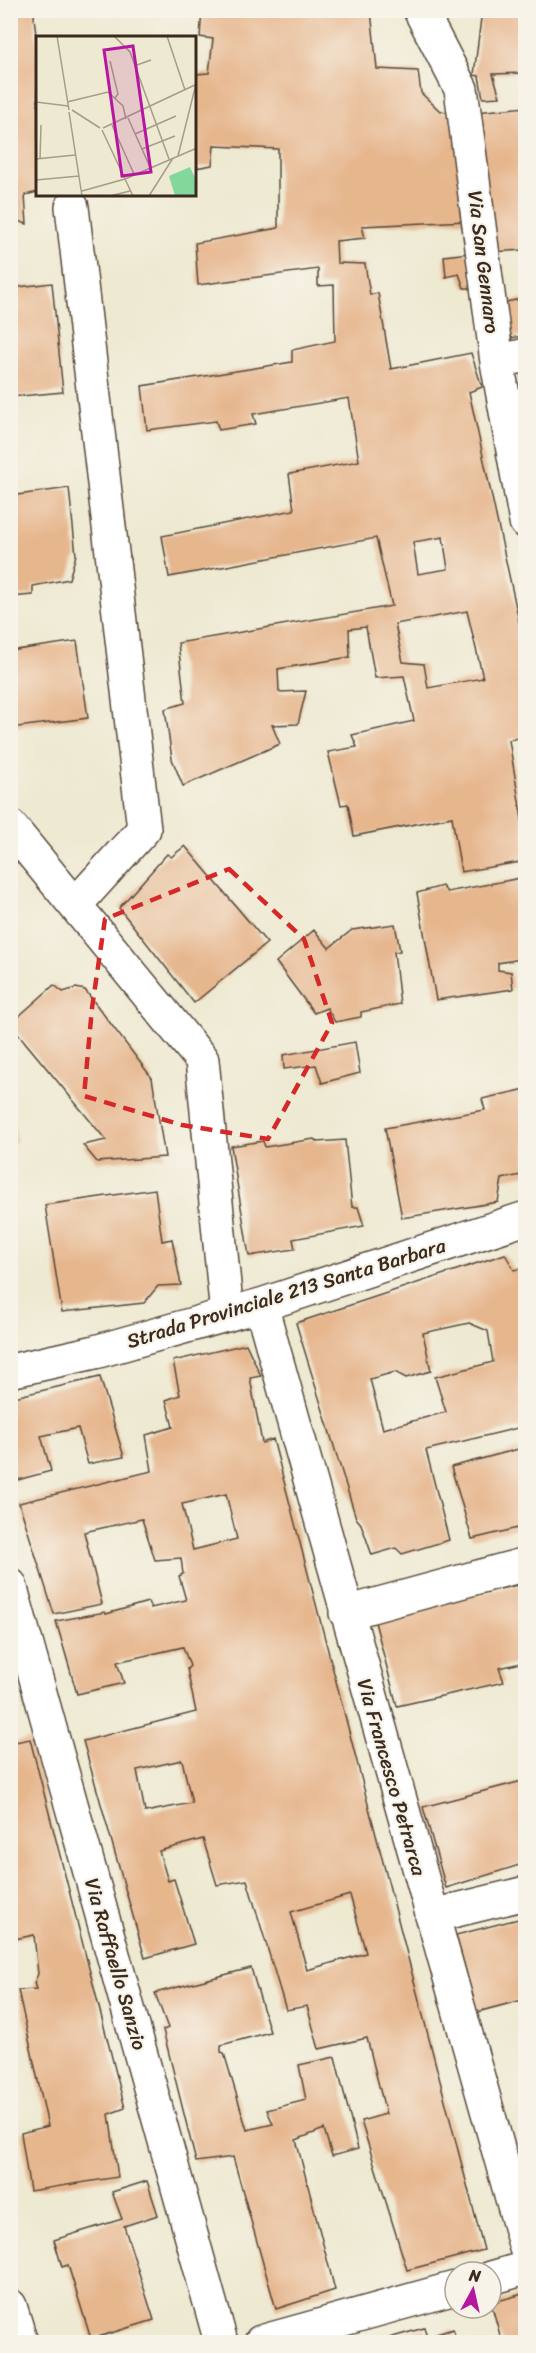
<svg xmlns="http://www.w3.org/2000/svg" width="536" height="2353" font-family="Sriracha,sans-serif">
	<rect width="100%" height="100%" fill="#f7f3e8"/>
	<filter id="ink" filterUnits="userSpaceOnUse"><feTurbulence type="fractalNoise" baseFrequency=".0167" numOctaves="2"/><feDisplacementMap in="SourceGraphic" scale="12" xChannelSelector="R" yChannelSelector="G"/><feConvolveMatrix kernelMatrix="1 2 1 2 8 2 1 2 1" color-interpolation-filters="sRGB"/></filter>
	<filter id="wash" filterUnits="userSpaceOnUse"><feTurbulence type="fractalNoise" baseFrequency=".008" numOctaves="4" result="noise"/><feDisplacementMap in="SourceGraphic" scale="24" xChannelSelector="R" yChannelSelector="G"/><feGaussianBlur stdDeviation="1.35" result="paint"/><feColorMatrix in="noise" values="0 0 0 0 0 0 0 0 0 0 0 0 0 0 0 0 0 1.4 0 .05"/><feComposite in="paint" operator="in"/></filter>
	<g filter="url(#wash)">
		<rect width="100%" height="100%" fill="#eee9d1"/>
		<g id="blocks">
			<path fill="#e6b68d" fill-rule="evenodd" d="M 10,10 L 35,10 L 34,17 L 38,53 L 38,192 L 25,195 L 27,224 L 14,220 L 10,207 Z
				M 202,10 L 371,11 L 377,69 L 418,71 L 421,93 L 439,110 L 459,116 L 467,221 L 362,226 L 365,238 L 336,241 L 337,263 L 365,264 L 370,295 L 378,293 L 391,369 L 471,353 L 482,387 L 469,392 L 526,653 L 526,736 L 509,740 L 526,844 L 526,861 L 461,872 L 452,817 L 354,836 L 348,804 L 341,805 L 328,752 L 357,747 L 352,735 L 414,721 L 404,676 L 375,678 L 366,627 L 349,629 L 350,657 L 278,669 L 279,692 L 306,691 L 298,724 L 272,725 L 280,744 L 183,786 L 172,759 L 165,709 L 185,703 L 178,643 L 392,606 L 376,538 L 169,577 L 162,536 L 294,510 L 289,474 L 359,461 L 349,398 L 253,414 L 256,424 L 219,430 L 216,421 L 147,430 L 142,386 L 292,362 L 292,350 L 335,341 L 334,285 L 318,286 L 318,269 L 198,285 L 195,243 L 278,228 L 278,149 L 214,146 L 212,165 L 195,168 L 195,74 L 209,73 L 213,39 L 200,37 ZM 443,537 L 448,569 L 418,574 L 413,542 ZM 467,611 L 483,678 L 428,688 L 424,664 L 403,662 L 395,624 Z
				M 482,10 L 526,10 L 526,73 L 493,74 L 500,97 L 483,98 L 479,76 L 474,75 Z
				M 526,107 L 526,250 L 489,252 L 476,112 Z
				M 469,253 L 473,288 L 464,288 L 459,274 L 446,277 L 444,256 Z
				M 52,283 L 63,392 L 10,397 L 10,288 Z
				M 526,298 L 526,335 L 502,340 L 496,304 Z
				M 526,370 L 526,418 L 524,418 L 516,373 Z
				M 69,488 L 76,555 L 69,579 L 33,586 L 33,595 L 10,597 L 10,496 Z
				M 77,641 L 88,718 L 10,728 L 10,651 Z
				M 185,846 L 267,943 L 194,1003 L 119,908 L 167,854 L 171,857 Z
				M 526,877 L 526,958 L 498,963 L 498,970 L 511,972 L 513,989 L 436,1000 L 417,893 L 442,886 L 447,892 Z
				M 395,924 L 400,951 L 394,952 L 400,1004 L 361,1012 L 361,1017 L 335,1022 L 327,1008 L 314,1013 L 276,962 L 314,930 L 329,948 L 352,930 Z
				M 54,985 L 63,992 L 76,988 L 85,990 L 152,1078 L 165,1157 L 97,1162 L 83,1145 L 106,1140 L 10,1024 Z
				M 355,1042 L 360,1073 L 322,1083 L 316,1065 L 284,1069 L 283,1055 Z
				M 526,1089 L 526,1174 L 502,1179 L 498,1202 L 402,1218 L 385,1128 L 485,1110 L 482,1099 Z
				M 10,1097 L 13,1099 L 16,1143 L 10,1144 Z
				M 314,1139 L 317,1142 L 345,1140 L 352,1207 L 358,1207 L 364,1226 L 293,1239 L 295,1249 L 249,1256 L 231,1146 L 263,1141 L 265,1147 Z
				M 155,1189 L 162,1241 L 172,1239 L 181,1285 L 158,1286 L 144,1303 L 62,1312 L 45,1205 Z
				M 505,1254 L 514,1270 L 526,1267 L 526,1426 L 426,1450 L 449,1540 L 402,1554 L 396,1548 L 372,1555 L 361,1524 L 356,1518 L 296,1323 ZM 469,1323 L 488,1331 L 493,1362 L 435,1377 L 446,1412 L 383,1429 L 370,1379 L 395,1372 L 406,1378 L 431,1371 L 423,1333 Z
				M 246,1344 L 261,1376 L 250,1378 L 262,1443 L 273,1439 L 484,2250 L 407,2270 L 361,2121 L 386,2114 L 367,2038 L 319,2049 L 307,2006 L 286,2010 L 247,1880 L 217,1885 L 203,1839 L 159,1851 L 168,1881 L 174,1879 L 194,1944 L 145,1958 L 83,1741 L 196,1712 L 187,1669 L 190,1666 L 183,1647 L 117,1662 L 124,1683 L 77,1694 L 56,1621 L 105,1612 L 106,1614 L 148,1602 L 151,1608 L 186,1600 L 179,1576 L 183,1574 L 181,1558 L 155,1560 L 142,1519 L 84,1532 L 102,1604 L 54,1614 L 19,1503 L 152,1471 L 146,1435 L 173,1427 L 166,1400 L 180,1395 L 173,1361 ZM 226,1494 L 237,1539 L 193,1550 L 182,1504 ZM 182,1760 L 192,1803 L 145,1812 L 137,1770 ZM 350,1895 L 366,1953 L 307,1970 L 291,1912 Z
				M 100,1377 L 124,1457 L 88,1464 L 78,1428 L 41,1436 L 51,1471 L 10,1482 L 10,1398 Z
				M 526,1447 L 526,1526 L 472,1539 L 451,1467 Z
				M 526,1583 L 526,1662 L 499,1668 L 504,1682 L 397,1706 L 374,1618 Z
				M 30,1739 L 125,2108 L 109,2114 L 118,2177 L 30,2191 L 21,2133 L 48,2126 L 18,1990 L 36,1989 L 34,1983 L 38,1974 L 34,1935 L 10,1940 L 10,1743 Z
				M 526,1780 L 526,1863 L 446,1888 L 423,1807 Z
				M 526,1917 L 526,1999 L 477,2012 L 456,1935 Z
				M 251,1968 L 270,2032 L 221,2045 L 221,2052 L 224,2053 L 247,2130 L 273,2124 L 267,2110 L 306,2100 L 299,2065 L 335,2057 L 358,2149 L 332,2156 L 324,2129 L 296,2140 L 335,2290 L 276,2309 L 233,2157 L 196,2162 L 163,2030 L 168,2028 L 155,1993 Z
				M 147,2181 L 158,2215 L 124,2226 L 154,2320 L 91,2339 L 68,2265 L 62,2267 L 54,2240 L 122,2219 L 112,2192 Z
				M 526,2293 L 526,2342 L 502,2342 L 491,2303 Z
				M 424,2328 L 427,2337 L 453,2329 L 457,2342 L 375,2342 Z"/>
		</g>
	</g>
	<g filter="url(#ink)">
		<use href="#blocks" fill-opacity="0" stroke="#564739" stroke-width="1.5"/>
		<g fill="none" stroke-linecap="round" stroke-linejoin="round">
			<g stroke="#564739" stroke-width="36">
				<path id="minor" d="M 420,10 L 461,89 L 497,362 L 526,522
					M 72,207 L 144,829 L 76,904
					M 497,362 L 526,355
					M 10,826 L 202,1060 L 227,1315
					M 261,1305 L 526,2248
					M 10,1371 L 95,1352 L 261,1305 L 526,1218
					M 10,1585 L 221,2342
					M 346,1613 L 526,1564
					M 432,1916 L 526,1893
					M 491,2278 L 526,2268
					M 10,2306 L 21,2342
					M 261,2342 L 455,2288"/>
			</g>
			<use href="#minor" stroke="#fff" stroke-width="33"/>
		</g>
	</g>
	<path fill="none" stroke="#d62828" stroke-width="4.5" stroke-dasharray="12 8" stroke-linejoin="round" d="M 229,869 L 304,939 L 332,1023 L 268,1139 L 182,1125 L 84,1096 L 92,1008 L 105,919 Z"/>
	<g text-anchor="middle" stroke-width="4.5" stroke-linejoin="round" paint-order="stroke">
		<g font-size="20" fill="#3b2a1e" stroke="#f7f3e8">
			<text transform="translate(484 262) rotate(83)" y="7">Via San Gennaro</text>
			<text transform="translate(286 1293) rotate(-17)" y="7">Strada Provinciale 213 Santa Barbara</text>
			<text transform="translate(392 1777) rotate(74)" y="7">Via Francesco Petrarca</text>
			<text transform="translate(116 1964) rotate(74)" y="7">Via Raffaello Sanzio</text>
		</g>
	</g>
	<g transform="translate(36 36)">
		<rect width="160" height="160" fill="#eee9d1"/>
		<path d="M 154,131 L 160,144 L 160,160 L 139,160 L 133,140 Z" fill="#82d79b"/>
		<path fill="none" stroke="#a69d89" stroke-width="1.5" d="M 21,0 L 33,74M 78,0 L 94,16 L 133,123M 131,0 L 149,54M 74,25 L 82,58 L 79,62M 98,30 L 115,24M 0,66 L 32,70M 31,66 L 72,56 L 87,70 L 90,83M 36,74 L 64,92M 33,76 L 46,160M 92,82 L 114,131M 76,89 L 98,138M 67,92 L 161,48M 66,94 L 97,160M 99,98 L 140,80M 106,113 L 139,100M 142,120 L 160,48M 0,123 L 39,119M 4,123 L 5,89M 0,144 L 43,140M 46,155 L 89,143 L 161,112M 74,160 L 94,155M 113,160 L 137,122"/>
		<path fill="#b5179e" fill-opacity="0.15" stroke="#b5179e" stroke-width="3" d="M 97,10 L 115,136 L 86,140 L 68,14 Z"/>
		<rect width="160" height="160" fill="none" stroke="#3b2a1e" stroke-width="3"/>
	</g>
	<rect width="536" height="2353" fill="none" stroke="#f7f3e8" stroke-width="36"/>
	<g transform="translate(473 2290) rotate(8)"><circle r="28" fill="#f7f3e8" stroke="#aca397" stroke-width="1.5"/>
	<path d="M0-4.5L10 22L0 15L-10 22Z" fill="#b5179e"/>
	<text y="-9" font-size="16" font-weight="bold" text-anchor="middle" fill="#3b2a1e">N</text>
	</g>
</svg>
